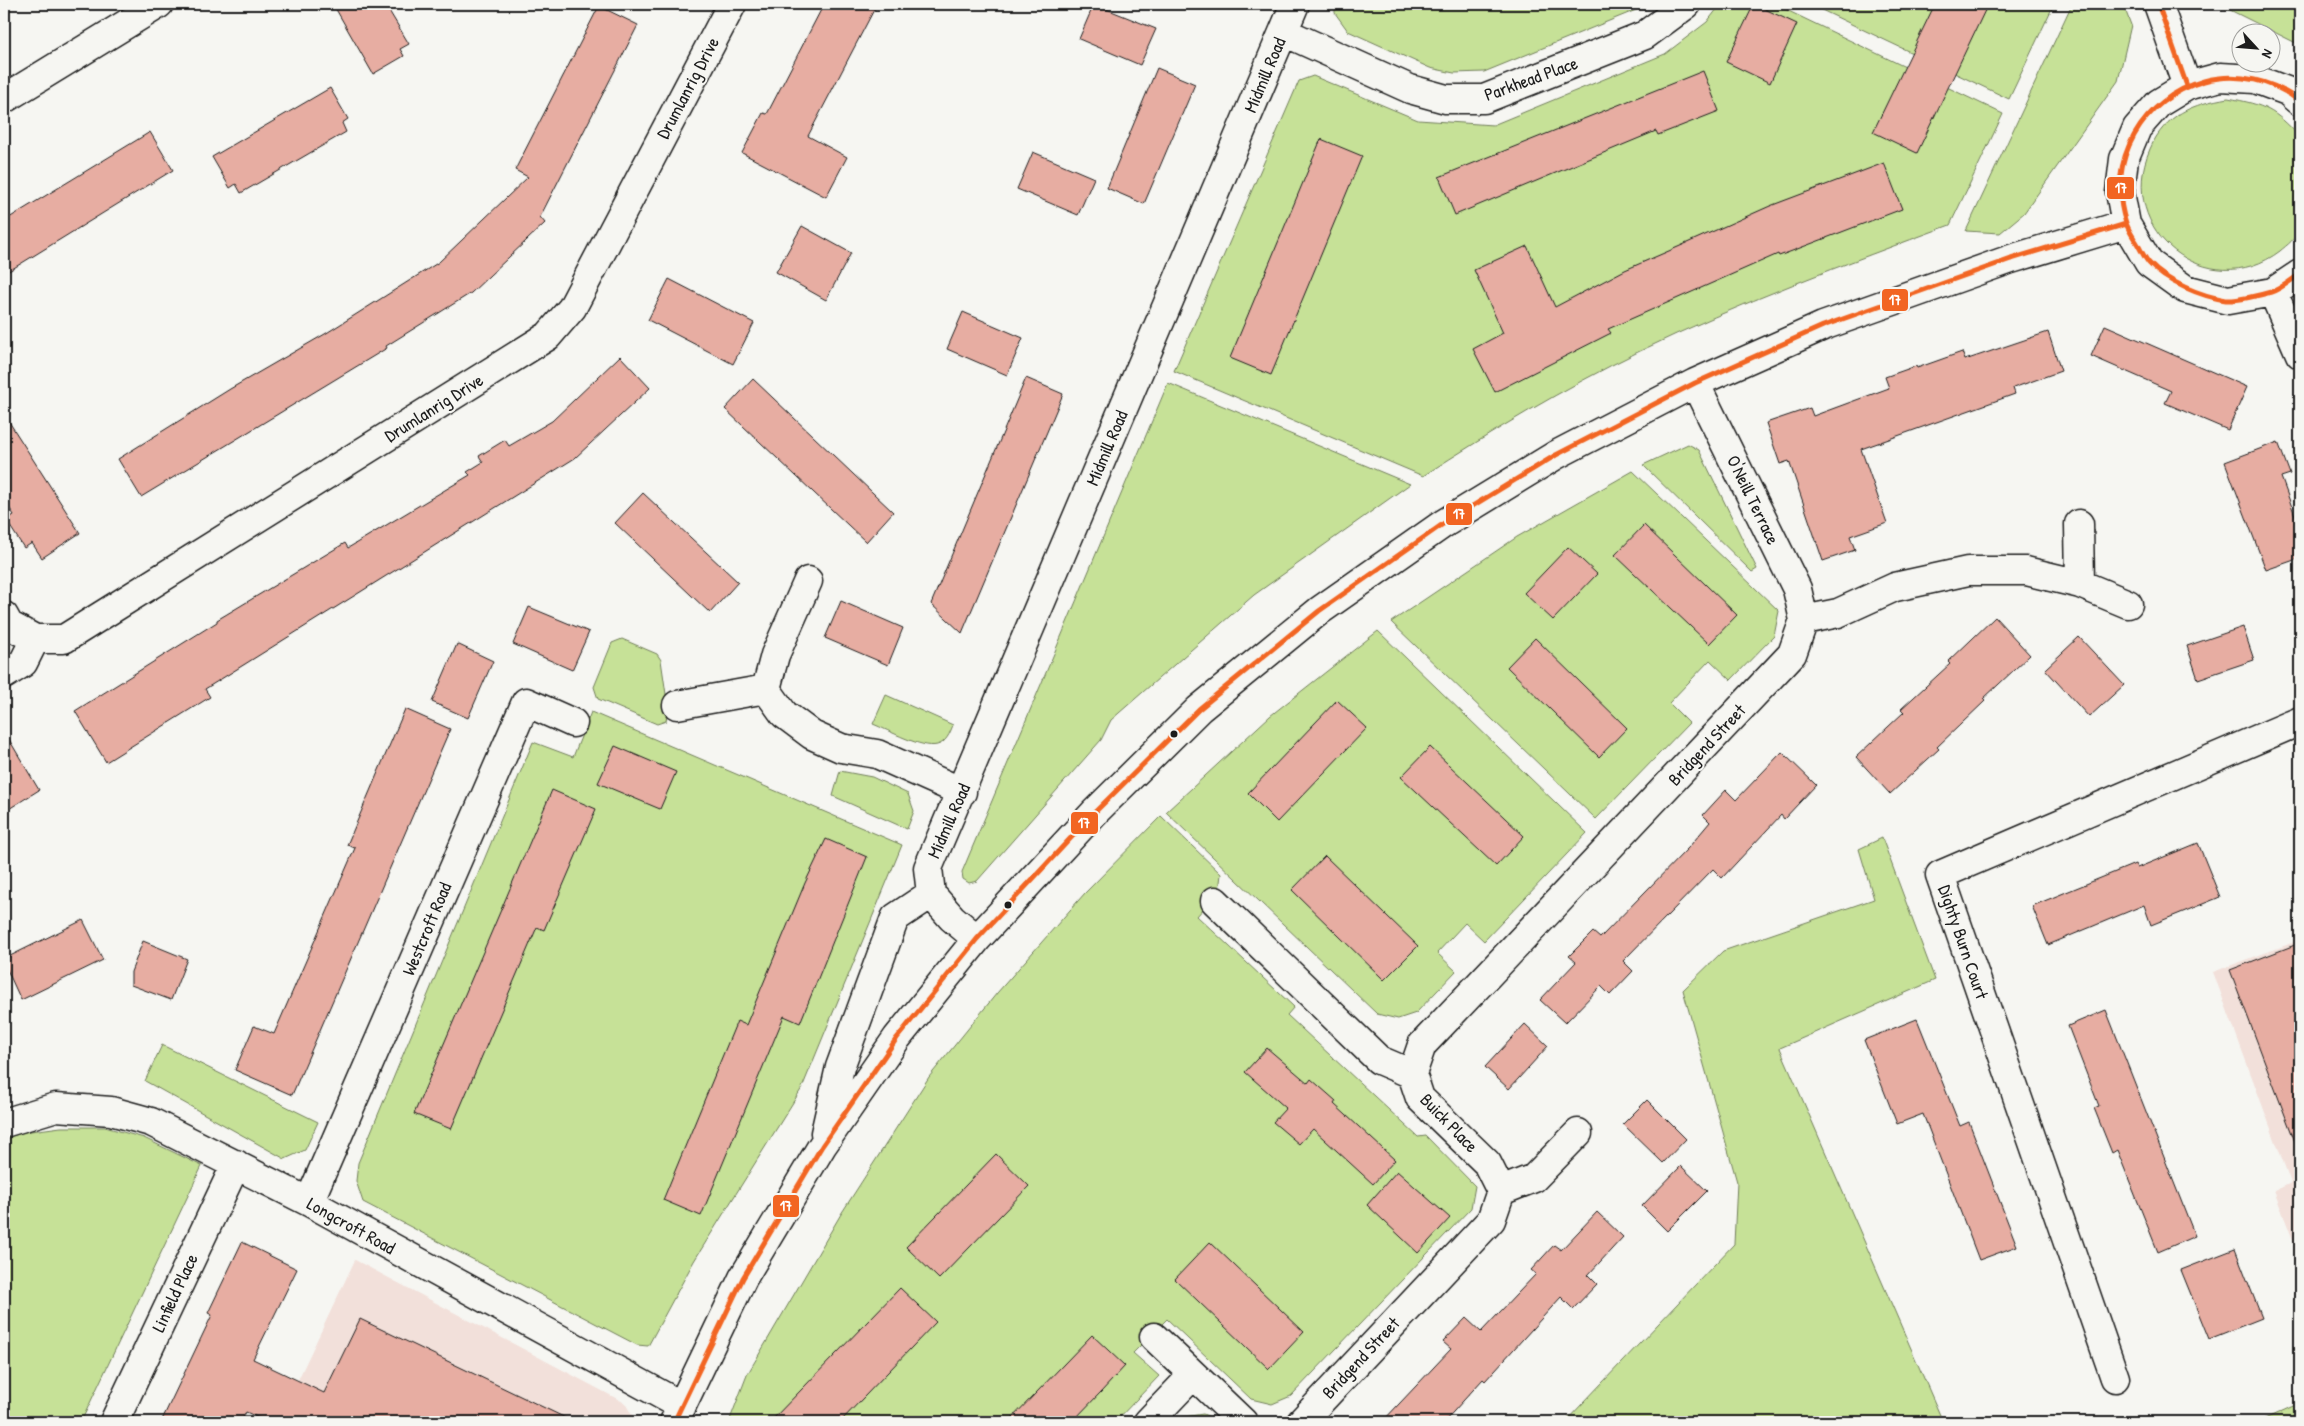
<svg xmlns="http://www.w3.org/2000/svg" width="2304" height="1426" font-family="'Patrick Hand',sans-serif">
	<rect width="100%" height="100%" fill="#f6f6f2"/>
	<filter id="ink" filterUnits="userSpaceOnUse"><feTurbulence type="fractalNoise" baseFrequency=".02" numOctaves="2"/><feDisplacementMap in="SourceGraphic" scale="10" xChannelSelector="R" yChannelSelector="G"/><feConvolveMatrix kernelMatrix="1 2 1 2 8 2 1 2 1" color-interpolation-filters="sRGB"/></filter>
	<g filter="url(#ink)">
		<path fill="#f2e0da" d="M 2300,940 L 2300,1258 L 2274,1191 L 2291,1183 L 2213,972 Z
			M 355,1260 L 625,1403 L 633,1417 L 633,1422 L 278,1422 Z"/>
		<path fill="#c6e197" stroke="#717e5a" d="M 1335,4 L 1644,4 L 1636,10 L 1484,72 L 1454,73 L 1430,68 L 1348,31 L 1335,13 Z
			M 1721,4 L 1774,4 L 2003,114 L 1950,225 C 1845,264 1739,303 1638,352 C 1564,388 1493,431 1423,476 L 1174,371 L 1299,81 L 1313,76 L 1418,120 L 1493,125 L 1665,54 L 1707,22 Z
			M 1809,4 L 2054,4 L 2009,99 Z
			M 2072,4 L 2123,4 L 2131,25 L 2118,81 L 2024,213 L 2000,233 L 1966,231 Z
			M 2218,4 L 2300,4 L 2300,45 Z
			M 2228,98 C 2265,105 2274,109 2300,137 C 2301,150 2303,220 2300,228 C 2297,238 2287,245 2280,251 C 2209,305 2114,231 2150,149 C 2165,114 2193,104 2228,98 Z
			M 1168,383 L 1410,484 L 1254,595 L 1111,720 L 1101,740 L 977,881 L 969,883 L 963,879 L 962,872 Z
			M 1688,444 L 1699,450 L 1757,569 L 1752,572 L 1643,465 Z
			M 1633,471 L 1779,611 L 1774,636 L 1731,680 L 1710,660 L 1669,703 L 1689,723 L 1596,819 L 1391,622 L 1517,537 Z
			M 1378,631 L 1587,833 L 1484,941 L 1465,923 L 1437,953 L 1456,971 L 1416,1013 L 1398,1019 L 1377,1014 L 1166,812 L 1270,716 Z
			M 622,639 L 657,654 L 661,660 L 668,708 L 666,721 L 657,724 L 598,699 L 594,687 L 612,643 Z
			M 886,695 L 953,725 C 950,733 946,743 937,745 C 922,749 888,730 873,724 Z
			M 591,712 L 902,845 L 802,1088 L 694,1261 L 648,1346 L 637,1345 L 363,1202 L 356,1181 L 358,1163 L 533,742 L 573,757 Z
			M 840,771 L 872,777 L 908,794 L 914,811 L 907,829 L 833,796 Z
			M 1161,816 L 1221,874 L 1219,891 L 1197,916 L 1294,1007 L 1287,1015 L 1418,1137 L 1426,1136 L 1475,1186 L 1471,1208 L 1291,1396 L 1272,1404 L 1251,1399 L 1167,1319 L 1133,1353 L 1159,1376 L 1115,1422 L 729,1422 L 747,1375 L 841,1214 L 929,1077 L 997,993 L 1085,893 Z
			M 1882,838 L 1935,980 L 1780,1048 L 1943,1422 L 1565,1422 L 1734,1244 L 1737,1182 L 1683,990 L 1723,951 L 1874,899 L 1859,849 Z
			M 162,1045 L 318,1122 L 305,1150 L 285,1159 L 145,1081 Z
			M 61,1127 L 105,1127 L 144,1138 L 202,1166 L 81,1422 L 4,1422 L 4,1139 L 23,1132 Z
			M 2300,1403 L 2300,1422 L 2258,1422 Z
			M 1203,1414 L 1221,1422 L 1173,1422 L 1178,1418 Z"/>
		<path fill="#e7ada2" stroke="#1c1c1c" d="M 333,4 L 385,4 L 409,44 L 400,49 L 404,56 L 373,74 Z
			M 824,4 L 877,4 L 808,136 L 847,157 L 826,197 L 742,153 L 763,113 L 767,114 Z
			M 1094,4 L 1156,29 L 1140,65 L 1079,39 Z
			M 1754,4 L 1797,24 L 1770,83 L 1726,62 Z
			M 1935,4 L 1988,4 L 1917,153 L 1873,132 Z
			M 599,6 L 638,25 L 540,217 L 545,223 L 471,293 L 386,346 L 387,348 L 141,497 L 118,459 L 230,389 L 325,334 L 439,262 L 528,177 L 515,170 Z
			M 1157,68 L 1195,84 L 1144,204 L 1107,188 Z
			M 1703,71 L 1719,111 L 1658,135 L 1656,131 L 1455,215 L 1439,177 Z
			M 330,88 L 348,119 L 342,123 L 346,132 L 241,193 L 236,184 L 230,188 L 212,157 Z
			M 150,132 L 173,170 L 4,274 L 4,221 Z
			M 1321,139 L 1362,156 L 1271,375 L 1230,358 Z
			M 1033,152 L 1094,178 L 1078,215 L 1017,189 Z
			M 1884,163 L 1902,209 L 1779,256 L 1778,254 L 1608,329 L 1611,333 L 1495,392 L 1473,349 L 1503,333 L 1474,270 L 1527,246 L 1555,307 L 1625,270 L 1678,247 L 1770,206 Z
			M 802,226 L 851,253 L 826,300 L 776,272 Z
			M 669,279 L 754,323 L 733,364 L 648,320 Z
			M 963,312 L 1023,338 L 1007,375 L 947,349 Z
			M 2105,325 L 2247,387 L 2228,430 L 2165,403 L 2171,391 L 2091,356 Z
			M 2048,332 L 2061,371 L 2013,388 L 2015,394 L 1861,449 L 1887,523 L 1850,536 L 1855,550 L 1823,561 L 1789,461 L 1780,464 L 1766,423 L 1810,408 L 1813,416 L 1889,388 L 1885,377 L 1916,366 L 1917,368 L 1962,352 L 1965,360 Z
			M 620,356 L 650,388 L 575,458 L 205,689 L 210,697 L 106,762 L 75,711 L 217,622 L 217,620 L 345,543 L 348,548 L 470,475 L 467,472 L 483,462 L 479,456 L 505,440 L 509,446 L 552,421 Z
			M 1026,378 L 1063,394 L 962,633 L 931,604 Z
			M 753,379 L 893,512 L 866,542 L 725,409 Z
			M 4,414 L 80,533 L 42,558 L 32,543 L 24,548 L 6,520 L 14,515 L 4,500 Z
			M 2278,442 L 2290,474 L 2281,477 L 2300,529 L 2300,558 L 2266,570 L 2225,462 Z
			M 643,493 L 738,582 L 710,613 L 615,523 Z
			M 1644,525 L 1737,615 L 1709,644 L 1615,555 Z
			M 1568,547 L 1597,574 L 1553,620 L 1524,593 Z
			M 841,601 L 903,628 L 888,665 L 825,638 Z
			M 529,607 L 589,632 L 572,670 L 513,644 Z
			M 1995,617 L 2030,655 L 1983,699 L 1985,701 L 1937,747 L 1939,749 L 1890,794 L 1856,757 L 1904,712 L 1901,709 L 1950,664 L 1948,662 Z
			M 2243,627 L 2254,660 L 2198,679 L 2187,646 Z
			M 2079,637 L 2124,685 L 2089,717 L 2045,669 Z
			M 1535,638 L 1627,728 L 1599,757 L 1507,667 Z
			M 457,644 L 493,661 L 468,718 L 432,702 Z
			M 1337,700 L 1367,728 L 1277,822 L 1248,793 Z
			M 405,709 L 450,729 L 292,1095 L 235,1070 L 254,1026 L 274,1034 L 355,848 L 347,845 Z
			M 4,731 L 39,790 L 4,812 Z
			M 615,746 L 676,772 L 660,809 L 598,783 Z
			M 1430,747 L 1524,836 L 1496,866 L 1401,777 Z
			M 1782,752 L 1816,785 L 1784,819 L 1781,815 L 1722,878 L 1713,869 L 1623,961 L 1633,971 L 1610,995 L 1601,986 L 1565,1023 L 1540,1000 L 1576,962 L 1569,956 L 1593,932 L 1600,938 L 1689,847 L 1710,822 L 1703,815 L 1726,790 L 1736,800 Z
			M 552,790 L 596,809 L 544,930 L 537,927 L 451,1129 L 414,1114 Z
			M 826,839 L 867,857 L 800,1023 L 784,1016 L 701,1216 L 663,1200 L 737,1021 L 746,1025 L 805,883 Z
			M 2198,843 L 2220,897 L 2151,925 L 2144,905 L 2048,945 L 2032,906 L 2135,864 L 2137,868 Z
			M 1325,856 L 1418,946 L 1384,980 L 1292,890 Z
			M 83,920 L 103,960 L 21,1000 L 4,963 L 4,959 Z
			M 143,941 L 187,959 L 171,1000 L 131,985 L 131,972 Z
			M 2300,943 L 2300,1146 L 2297,1147 L 2230,970 Z
			M 2106,1010 L 2195,1236 L 2158,1252 L 2117,1150 L 2112,1153 L 2094,1108 L 2099,1106 L 2068,1026 Z
			M 1917,1019 L 1960,1126 L 1969,1122 L 2017,1246 L 1979,1260 L 1923,1114 L 1897,1124 L 1864,1040 Z
			M 1525,1024 L 1548,1046 L 1509,1089 L 1485,1067 Z
			M 1267,1048 L 1308,1083 L 1311,1079 L 1336,1101 L 1334,1104 L 1395,1160 L 1373,1184 L 1313,1129 L 1299,1144 L 1273,1122 L 1286,1108 L 1245,1072 Z
			M 1647,1100 L 1686,1139 L 1663,1163 L 1623,1124 Z
			M 996,1154 L 1029,1186 L 939,1279 L 906,1247 Z
			M 1681,1166 L 1707,1191 L 1667,1231 L 1642,1206 Z
			M 1397,1171 L 1450,1218 L 1418,1253 L 1367,1205 Z
			M 1597,1212 L 1623,1237 L 1588,1275 L 1597,1284 L 1573,1309 L 1561,1297 L 1485,1381 L 1483,1379 L 1444,1422 L 1382,1422 L 1451,1349 L 1443,1342 L 1466,1318 L 1481,1332 L 1536,1274 L 1531,1270 L 1554,1245 L 1561,1250 Z
			M 242,1242 L 297,1269 L 253,1359 L 324,1393 L 360,1319 L 574,1422 L 268,1422 L 246,1412 L 241,1422 L 161,1422 L 212,1315 L 208,1313 Z
			M 1210,1242 L 1304,1332 L 1269,1369 L 1175,1279 Z
			M 2235,1249 L 2262,1318 L 2209,1339 L 2181,1270 Z
			M 900,1288 L 936,1322 L 840,1422 L 770,1422 Z
			M 1092,1335 L 1125,1366 L 1101,1392 L 1072,1422 L 1008,1422 Z"/>
		<g fill="none" stroke-linecap="round" stroke-linejoin="round">
			<g stroke="#1c1c1c" stroke-width="31">
				<path id="minor" d="M 2158,4 L 2187,86
					M 1284,32 L 1410,89 L 1446,99 L 1484,99 L 1645,35 L 1687,4
					M 4,99 L 159,4
					M 2300,102 L 2287,91 L 2255,79 L 2220,77 L 2187,86 L 2159,103 L 2137,128 L 2124,159 L 2120,192 L 2126,224 L 2149,263 L 2185,289 L 2228,300 L 2273,292 L 2300,274
					M 2273,292 L 2300,354
					M 1695,383 L 1797,589 L 1804,620
					M 2079,524 L 2080,584
					M 808,581 L 775,655 L 766,689 L 784,714 L 812,735 L 841,748 L 877,754 L 962,792
					M 4,616 L 9,625 L 35,639
					M 4,675 L 23,663 L 35,639 L 64,639 L 548,336 L 572,308 L 732,4
					M 677,705 L 766,689
					M 1215,901 L 1379,1060 L 1412,1074 L 1420,1098 L 1487,1163 L 1501,1191 L 1491,1220 L 1301,1422
					M 977,939 L 952,918 L 931,894 L 928,868 L 1295,4
					M 1412,1074 L 1422,1045 L 1792,654 L 1804,620 L 1838,613 L 1895,587 L 1968,571 L 2026,571 L 2080,584 L 2128,604
					M 4,1123 L 56,1107 L 111,1111 L 151,1122 L 309,1202 L 682,1406
					M 825,1133 L 840,1067 L 895,918 L 931,894
					M 1501,1191 L 1534,1178 L 1578,1133
					M 309,1202 L 526,702 L 573,723
					M 1154,1337 L 1243,1422
					M 2115,1378 L 1940,875 L 2300,721
					M 114,1422 L 236,1164
					M 674,1422 L 743,1278 L 822,1146 L 897,1038 L 977,939 L 1094,813 L 1199,709 L 1319,611 L 1443,524 L 1556,455 L 1695,383 L 1823,326 L 2011,259 L 2126,224
					M 1148,1422 L 1193,1375"/>
			</g>
			<use href="#minor" stroke="#f6f6f2" stroke-width="28"/>
			<g stroke="#f6f6f2" stroke-width="9">
				<path id="bus-1" d="M 2158,4 L 2187,86
					M 2300,102 C 2274,80 2237,72 2204,81 C 2143,98 2105,161 2126,223 C 2128,229 2132,235 2135,240 C 2140,247 2143,256 2149,263 C 2166,282 2201,296 2226,300 C 2236,301 2261,295 2271,292 C 2281,289 2291,280 2300,274
					M 674,1422 L 743,1278 L 822,1146 L 897,1038 L 977,939 L 1094,813 L 1199,709 L 1319,611 L 1443,524 L 1556,455 L 1695,383 L 1823,326 L 2011,259 L 2126,224"/>
			</g>
			<use href="#bus-1" stroke="#f26522" stroke-width="5"/>
		</g>
	</g>
	<g fill="#1c1c1c" stroke="#f6f6f2" stroke-width="2">
		<circle cx="1174" cy="734" r="4.5"/>
		<circle cx="1008" cy="905" r="4.5"/>
	</g>
	<g text-anchor="middle" stroke-width="4" stroke-linejoin="round" paint-order="stroke">
		<g font-size="18" fill="#1c1c1c" stroke="#f6f6f2">
			<text transform="translate(1265 75) rotate(-67)" y="6">Midmill Road</text>
			<text transform="translate(1531 79) rotate(-20)" y="6">Parkhead Place</text>
			<text transform="translate(688 88) rotate(-62)" y="6">Drumlanrig Drive</text>
			<text transform="translate(434 408) rotate(-32)" y="6">Drumlanrig Drive</text>
			<text transform="translate(1107 448) rotate(-67)" y="6">Midmill Road</text>
			<text transform="translate(1753 500) rotate(64)" y="6">O'Neill Terrace</text>
			<text transform="translate(1707 745) rotate(-47)" y="6">Bridgend Street</text>
			<text transform="translate(949 821) rotate(-66)" y="6">Midmill Road</text>
			<text transform="translate(427 929) rotate(-67)" y="6">Westcroft Road</text>
			<text transform="translate(1963 942) rotate(71)" y="6">Dighty Burn Court</text>
			<text transform="translate(1449 1123) rotate(46)" y="6">Buick Place</text>
			<text transform="translate(351 1226) rotate(29)" y="6">Longcroft Road</text>
			<text transform="translate(175 1293) rotate(-65)" y="6">Linfield Place</text>
			<text transform="translate(1361 1358) rotate(-47)" y="6">Bridgend Street</text>
		</g>
	</g>
	<g stroke="#f6f6f2" stroke-width="2">
		<rect x="2106" y="176" width="29" height="24" rx="5" fill="#f26522"/>
		<rect x="1881" y="288" width="28" height="24" rx="5" fill="#f26522"/>
		<rect x="1445" y="502" width="28" height="24" rx="5" fill="#f26522"/>
		<rect x="1070" y="811" width="29" height="24" rx="5" fill="#f26522"/>
		<rect x="772" y="1194" width="28" height="24" rx="5" fill="#f26522"/>
	</g>
	<g font-size="14" text-anchor="middle" font-weight="bold" fill="#fff">
		<text x="2121" y="193">17</text>
		<text x="1895" y="305">17</text>
		<text x="1459" y="519">17</text>
		<text x="1084" y="828">17</text>
		<text x="786" y="1211">17</text>
	</g>
	<rect width="2304" height="1426" fill="none" stroke="#f6f6f2" stroke-width="20"/>
	<rect x="10" y="10" width="2284" height="1406" fill="none" stroke="#1c1c1c" stroke-width="2" filter="url(#ink)"/>
	<g transform="translate(2256 48) rotate(116)"><circle r="24" fill="#f6f6f2" stroke="#9f9f9c"/>
	<path d="M0-4L9 19L0 12L-9 19Z" fill="#1c1c1c"/>
	<text y="-8" font-size="14" font-weight="bold" text-anchor="middle" fill="#1c1c1c">N</text>
	</g>
</svg>
